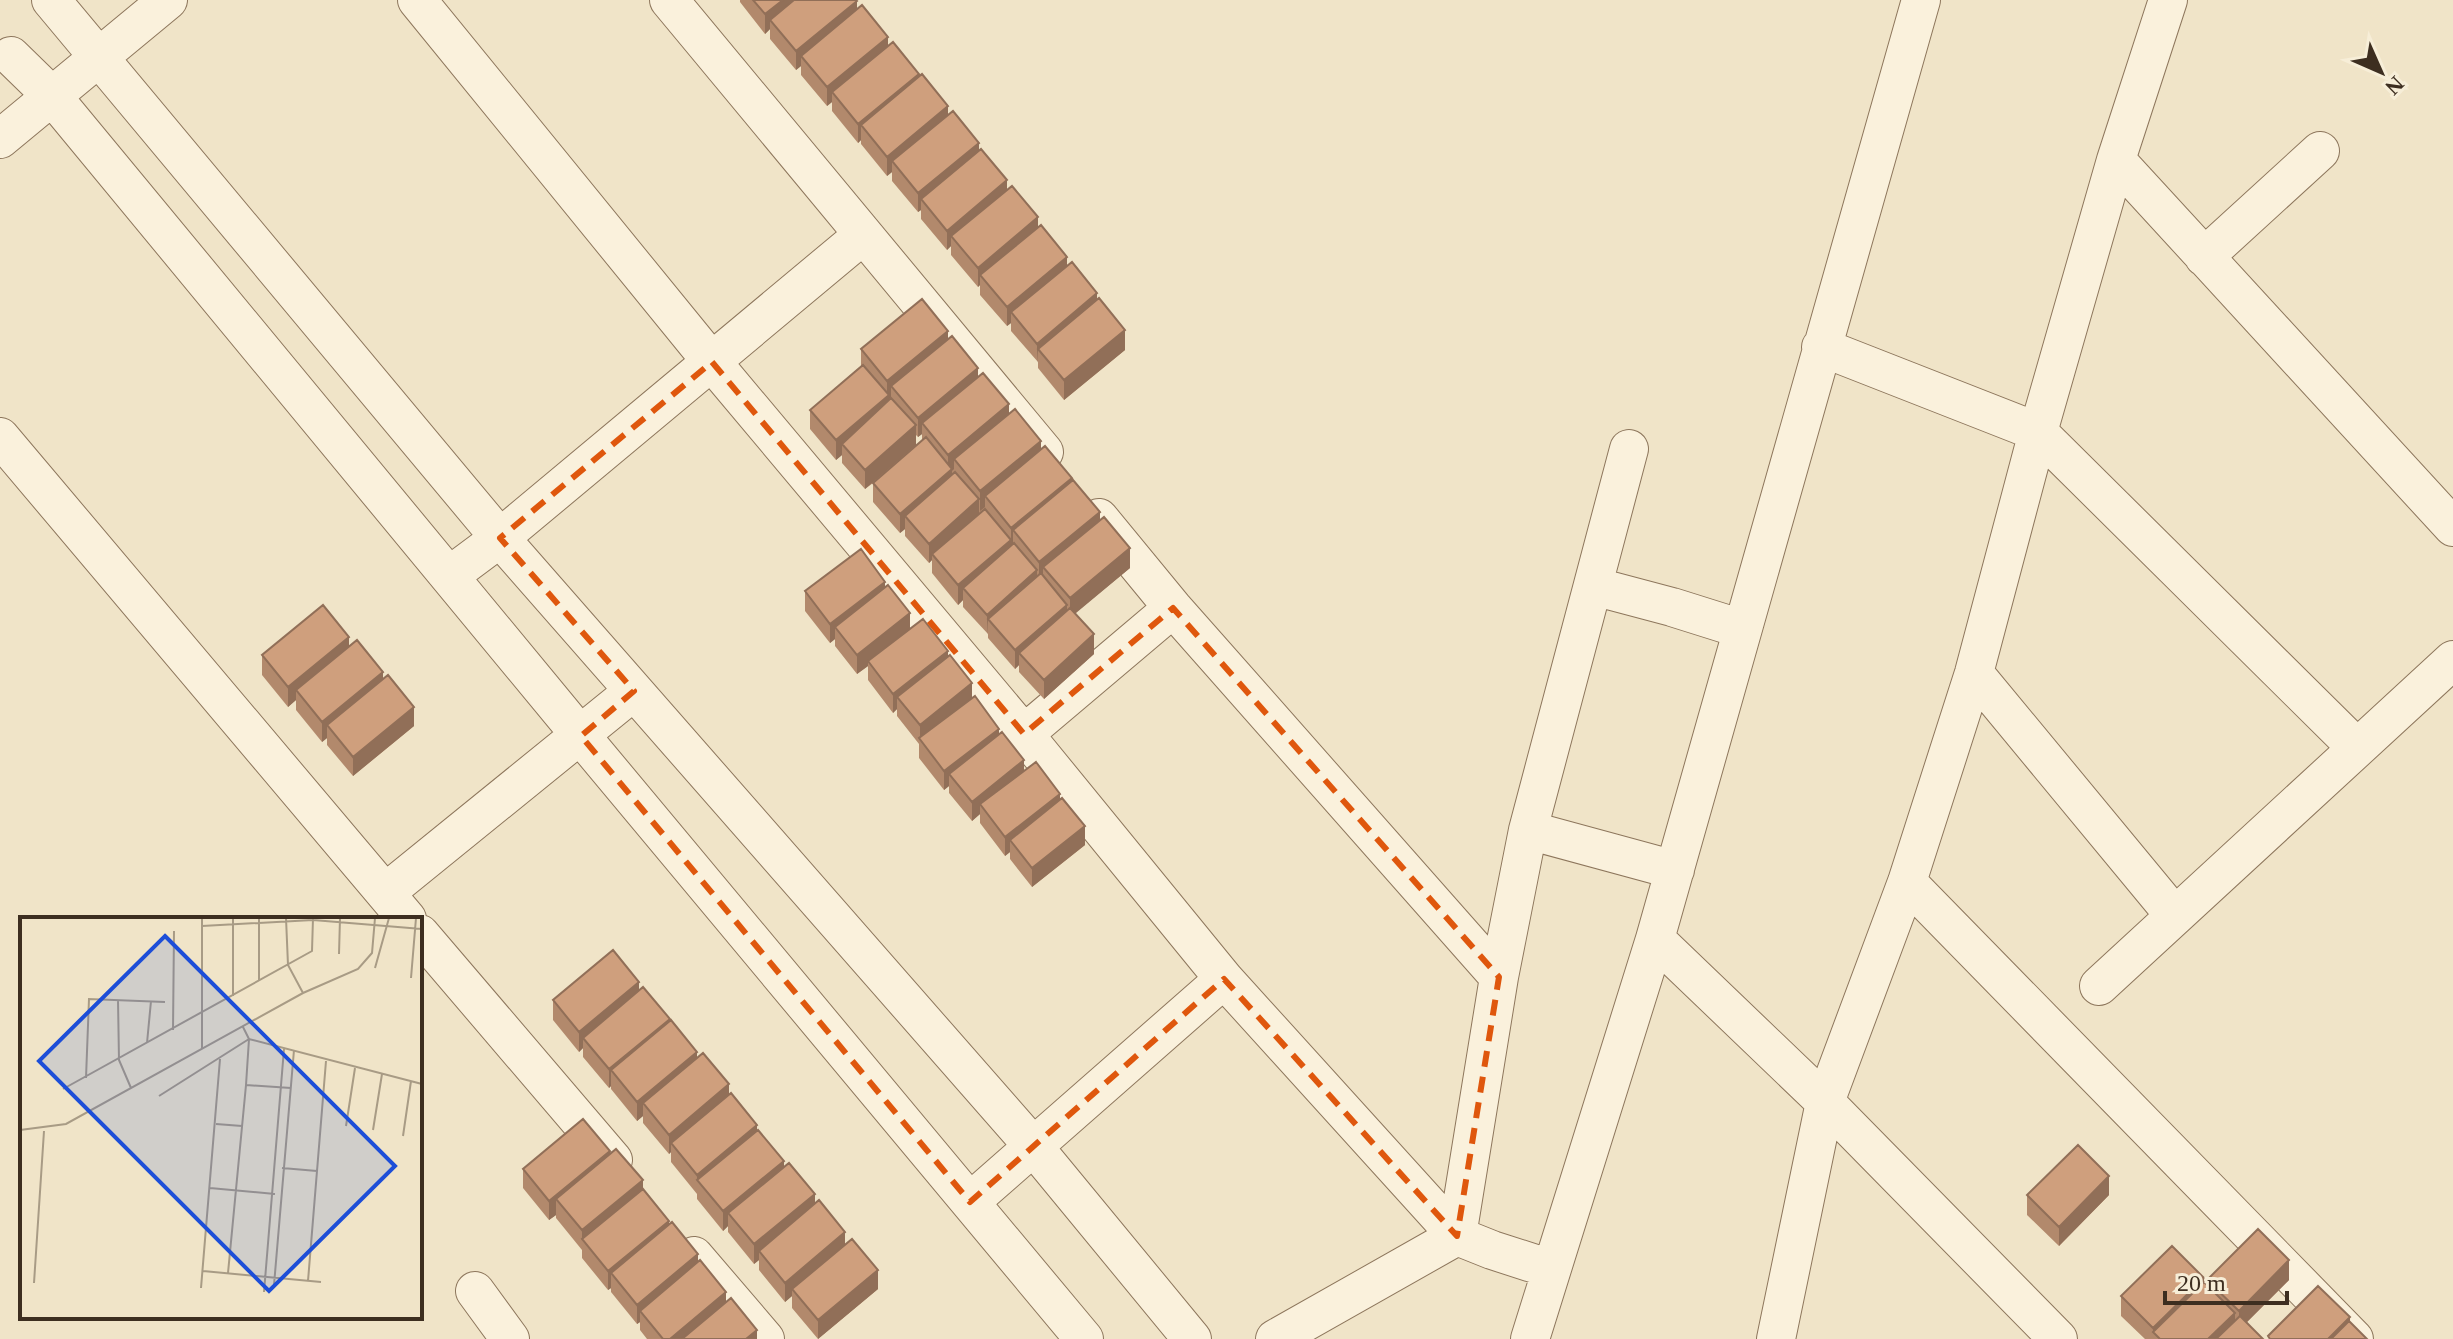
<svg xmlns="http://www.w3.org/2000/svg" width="2453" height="1339" font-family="'Times New Roman',serif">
	<rect width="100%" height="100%" fill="#f0e4c8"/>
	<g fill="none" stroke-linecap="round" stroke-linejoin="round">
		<g stroke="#8d765c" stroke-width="40">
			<path id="minor" d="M 51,0 L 500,538 L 1033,1146 L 1192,1339
				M 417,0 L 712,362 L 1024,734 L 1224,979 L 1457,1236 L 1492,1250 L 1551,1269
				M 669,0 L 1044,452
				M 11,56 L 52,96 L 581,736 L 1084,1339
				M 0,139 L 168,0
				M 2116,160 L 2453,527
				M 2204,257 L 2320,151
				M 1821,347 L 2038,432 L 2357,748
				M 0,437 L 407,919
				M 1099,518 L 1173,608 L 1499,977
				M 449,576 L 500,538 L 863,235
				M 1593,586 L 1672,607 L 1742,629
				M 1974,673 L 2175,916
				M 1024,734 L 1173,608
				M 1528,830 L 1675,870
				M 1907,882 L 2354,1339
				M 385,893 L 634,691
				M 420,934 L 613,1160
				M 1655,939 L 1825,1102 L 2058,1339
				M 2099,986 L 2453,660
				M 970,1202 L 1224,979
				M 694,1256 L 765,1339
				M 475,1291 L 510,1339
				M 1275,1339 L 1457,1236 L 1499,977 L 1528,830 L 1629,449
				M 1530,1339 L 1655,939 L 1921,0
				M 1776,1339 L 1825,1102 L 1907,882 L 1974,673 L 2038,432 L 2116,160 L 2168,0"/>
		</g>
		<use href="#minor" stroke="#faf1dc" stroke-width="38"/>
	</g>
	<path fill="#b2896c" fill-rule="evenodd" d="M 740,0 L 856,0 L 857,9 L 888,46 L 919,77 L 948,115 L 979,151 L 1007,190 L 1067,266 L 1097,300 L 1125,350 L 1064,400 L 1038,368 L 1038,362 L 1011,331 L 1011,323 L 1007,326 L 980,295 L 980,285 L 978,287 L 951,255 L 951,246 L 947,250 L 921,219 L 921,210 L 918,212 L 892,181 L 892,172 L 887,176 L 861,144 L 861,140 L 858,143 L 832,111 L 832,102 L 827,106 L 801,75 L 801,66 L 796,70 L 770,39 L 770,29 L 765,34 L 740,2 Z
		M 948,339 L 1009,414 L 1041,450 L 1072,481 L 1100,520 L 1130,568 L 1075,613 L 1094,654 L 1044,699 L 1019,672 L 1019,665 L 1015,669 L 988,638 L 988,634 L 963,607 L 963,600 L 958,605 L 932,573 L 932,560 L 929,563 L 905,536 L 905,529 L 900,533 L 873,502 L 873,483 L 865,489 L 842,463 L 842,455 L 836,460 L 810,429 L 810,410 L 861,366 L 861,349 ZM 922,434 L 922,441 L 877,479 L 916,445 L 916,435 L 918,437 Z
		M 885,587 L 910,629 L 948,656 L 972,698 L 999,734 L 1024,771 L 1060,799 L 1085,845 L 1032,887 L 1010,859 L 1010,852 L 1005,856 L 980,823 L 980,814 L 972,821 L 949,793 L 949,786 L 944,790 L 919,758 L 919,744 L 897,716 L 897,709 L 893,713 L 868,680 L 868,666 L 857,674 L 835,646 L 835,639 L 830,643 L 805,611 L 805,591 Z
		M 349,647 L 383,679 L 414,726 L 353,776 L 327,745 L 327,738 L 322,742 L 296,710 L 296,700 L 288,707 L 262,675 L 262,655 Z
		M 639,990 L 670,1021 L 697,1057 L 729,1094 L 757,1130 L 784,1167 L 815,1204 L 878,1289 L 818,1339 L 792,1308 L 792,1296 L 785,1302 L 759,1270 L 759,1260 L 754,1264 L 728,1232 L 728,1226 L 723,1231 L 697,1199 L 697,1194 L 671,1162 L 671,1152 L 669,1154 L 643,1123 L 643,1116 L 637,1121 L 611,1089 L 611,1086 L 609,1088 L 583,1057 L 583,1048 L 579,1052 L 553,1020 L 553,1000 Z
		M 610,1154 L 643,1189 L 726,1302 L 757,1339 L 647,1339 L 640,1330 L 640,1322 L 637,1324 L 611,1292 L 611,1288 L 608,1290 L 582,1258 L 582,1250 L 556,1218 L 556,1215 L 549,1220 L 523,1188 L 523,1169 Z
		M 2027,1195 L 2109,1195 L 2059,1246 L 2027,1215 Z
		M 2207,1280 L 2289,1280 L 2246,1323 L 2263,1339 L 2145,1339 L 2121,1316 L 2121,1296 L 2204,1282 L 2207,1286 Z"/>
	<path fill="#916f58" d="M 783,0 L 806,0 L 770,20 L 770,29 L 765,34 L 765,14 Z
		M 857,1 L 857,20 L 801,56 L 801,66 L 796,70 L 796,51 Z
		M 888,37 L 888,56 L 832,92 L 832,102 L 827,106 L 827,87 Z
		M 919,74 L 919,93 L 861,125 L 861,140 L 858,143 L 858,124 Z
		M 948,106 L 948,126 L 892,161 L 892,172 L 887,176 L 887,157 Z
		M 979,143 L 979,162 L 921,199 L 921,210 L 918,212 L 918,193 Z
		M 1007,180 L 1007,200 L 951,236 L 951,246 L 947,250 L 947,231 Z
		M 1038,217 L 1038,236 L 980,275 L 980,285 L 978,287 L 978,268 Z
		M 1067,257 L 1067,276 L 1011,312 L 1011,323 L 1007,326 L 1007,307 Z
		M 1097,293 L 1097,312 L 1038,349 L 1037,363 L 1037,344 Z
		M 1125,330 L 1125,350 L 1064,400 L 1064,380 Z
		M 948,331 L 948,350 L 891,386 L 891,397 L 889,399 L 889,414 L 842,444 L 842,455 L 836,460 L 836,440 L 887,397 L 887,381 Z
		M 978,368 L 978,387 L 922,423 L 922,434 L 918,437 L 918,418 Z
		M 1009,404 L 1009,424 L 954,459 L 954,469 L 952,471 L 952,488 L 905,516 L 905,529 L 900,533 L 900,514 L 948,472 L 948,455 Z
		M 916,425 L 916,445 L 865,489 L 865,470 Z
		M 1041,441 L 1041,461 L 985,496 L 985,507 L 980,511 L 980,491 Z
		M 1072,478 L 1072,497 L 1013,530 L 1013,546 L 963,588 L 963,600 L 958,605 L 958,585 L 1011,540 L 1011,528 Z
		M 979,499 L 979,518 L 932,554 L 932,560 L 929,563 L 929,544 Z
		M 1100,512 L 1100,531 L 1043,567 L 1043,577 L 1039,581 L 1039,562 Z
		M 1130,548 L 1130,568 L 1070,618 L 1070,598 Z
		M 1037,570 L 1037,589 L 988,619 L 987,635 L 987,615 Z
		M 885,582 L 885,601 L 835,627 L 835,639 L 830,643 L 830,624 Z
		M 1067,605 L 1067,624 L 1019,653 L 1019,665 L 1015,669 L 1015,650 Z
		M 910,613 L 910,632 L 868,661 L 868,666 L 857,674 L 857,655 Z
		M 1094,634 L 1094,654 L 1044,699 L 1044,680 Z
		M 349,637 L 349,656 L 296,690 L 296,700 L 288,707 L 288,687 Z
		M 948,651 L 948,670 L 897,697 L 897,709 L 893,713 L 893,694 Z
		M 383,672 L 383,692 L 327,725 L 327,738 L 322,742 L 322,722 Z
		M 972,683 L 972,702 L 920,739 L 920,725 Z
		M 414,707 L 414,726 L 353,776 L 353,757 Z
		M 999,729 L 999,748 L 949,774 L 949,786 L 944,790 L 944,771 Z
		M 1024,760 L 1024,779 L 980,804 L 980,814 L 972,821 L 972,802 Z
		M 1060,794 L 1060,813 L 1010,840 L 1010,852 L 1005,856 L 1005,837 Z
		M 1085,826 L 1085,845 L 1032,887 L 1032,868 Z
		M 639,982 L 639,1002 L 583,1038 L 583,1048 L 579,1052 L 579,1032 Z
		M 670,1019 L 670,1038 L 611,1070 L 611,1086 L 609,1088 L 609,1069 Z
		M 697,1052 L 697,1071 L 643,1103 L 643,1116 L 637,1121 L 637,1102 Z
		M 729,1084 L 729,1104 L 671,1143 L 671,1152 L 669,1154 L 669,1135 Z
		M 757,1125 L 757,1144 L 697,1180 L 697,1194 L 697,1175 Z
		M 610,1151 L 610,1170 L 556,1199 L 556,1215 L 549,1220 L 549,1201 Z
		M 784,1161 L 784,1180 L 728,1213 L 728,1226 L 723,1231 L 723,1211 Z
		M 2109,1176 L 2109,1195 L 2059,1246 L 2059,1227 Z
		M 643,1180 L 643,1200 L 582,1239 L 582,1230 Z
		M 815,1194 L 815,1214 L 759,1251 L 759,1260 L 754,1264 L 754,1244 Z
		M 669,1221 L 669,1240 L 611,1273 L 611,1288 L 608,1290 L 608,1271 Z
		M 845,1232 L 845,1252 L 792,1289 L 792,1296 L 785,1302 L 785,1283 Z
		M 698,1254 L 698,1274 L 640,1311 L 640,1322 L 637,1324 L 637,1305 Z
		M 2289,1260 L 2289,1280 L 2239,1330 L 2239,1311 Z
		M 878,1270 L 878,1289 L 818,1339 L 818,1320 Z
		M 2204,1278 L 2204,1297 L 2153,1332 L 2153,1339 L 2153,1328 Z
		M 726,1292 L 726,1311 L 693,1339 L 670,1339 Z
		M 2235,1313 L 2235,1332 L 2228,1339 L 2208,1339 Z
		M 2350,1317 L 2350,1336 L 2347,1339 L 2328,1339 Z
		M 757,1330 L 757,1339 L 746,1339 Z"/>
	<path fill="#cf9f7d" stroke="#916f58" stroke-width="2" d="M 753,0 L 783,0 L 765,14 Z
		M 794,0 L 856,0 L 857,1 L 796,51 L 770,20 Z
		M 862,5 L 888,37 L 827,87 L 801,56 Z
		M 893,42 L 919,74 L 858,124 L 832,92 Z
		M 922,74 L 948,106 L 887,157 L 861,125 Z
		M 953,111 L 979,143 L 918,193 L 892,161 Z
		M 981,149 L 1007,180 L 947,231 L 921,199 Z
		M 1012,186 L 1038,217 L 978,268 L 951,236 Z
		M 1041,225 L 1067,257 L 1007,307 L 980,275 Z
		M 1072,262 L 1097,293 L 1037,344 L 1011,312 Z
		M 1099,298 L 1125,330 L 1064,380 L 1038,349 Z
		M 922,299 L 948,331 L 887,381 L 861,349 Z
		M 952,336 L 978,368 L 918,418 L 891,386 Z
		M 863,365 L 889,395 L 836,440 L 810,410 Z
		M 983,373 L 1009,404 L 948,455 L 922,423 Z
		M 891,398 L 916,425 L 865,470 L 842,444 Z
		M 1015,409 L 1041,441 L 980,491 L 954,459 Z
		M 926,437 L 952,469 L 900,514 L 873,483 Z
		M 1045,446 L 1072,478 L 1011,528 L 985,496 Z
		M 955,472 L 979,499 L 929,544 L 905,516 Z
		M 1073,480 L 1100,512 L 1039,562 L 1013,530 Z
		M 985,509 L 1011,540 L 958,585 L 932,554 Z
		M 1104,517 L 1130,548 L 1070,598 L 1043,567 Z
		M 1014,543 L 1037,570 L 987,615 L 963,588 Z
		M 861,549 L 885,582 L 830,624 L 805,591 Z
		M 1041,573 L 1067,605 L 1015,650 L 988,619 Z
		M 888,585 L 910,613 L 857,655 L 835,627 Z
		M 323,605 L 349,637 L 288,687 L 262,655 Z
		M 1070,608 L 1094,634 L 1044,680 L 1019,653 Z
		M 923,619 L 948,651 L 893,694 L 868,661 Z
		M 357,640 L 383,672 L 322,722 L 296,690 Z
		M 950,655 L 972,683 L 920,725 L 897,697 Z
		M 388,675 L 414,707 L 353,757 L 327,725 Z
		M 975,696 L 999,729 L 944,771 L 919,738 Z
		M 1002,732 L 1024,760 L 972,802 L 949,774 Z
		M 1036,762 L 1060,794 L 1005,837 L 980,804 Z
		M 1062,798 L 1085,826 L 1032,868 L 1010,840 Z
		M 613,950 L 639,982 L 579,1032 L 553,1000 Z
		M 643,987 L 670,1019 L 609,1069 L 583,1038 Z
		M 671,1020 L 697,1052 L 637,1102 L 611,1070 Z
		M 703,1053 L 729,1084 L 669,1135 L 643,1103 Z
		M 731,1093 L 757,1125 L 697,1175 L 671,1143 Z
		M 583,1119 L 610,1151 L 549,1201 L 523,1169 Z
		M 758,1130 L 784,1161 L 723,1211 L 697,1180 Z
		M 2078,1145 L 2109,1176 L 2059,1227 L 2027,1195 Z
		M 616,1149 L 643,1180 L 582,1230 L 556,1199 Z
		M 789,1163 L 815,1194 L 754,1244 L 728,1213 Z
		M 643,1189 L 669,1221 L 608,1271 L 582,1239 Z
		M 819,1200 L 845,1232 L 785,1283 L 759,1251 Z
		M 672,1222 L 698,1254 L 637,1305 L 611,1273 Z
		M 2258,1229 L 2289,1260 L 2239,1311 L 2207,1280 Z
		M 852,1239 L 878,1270 L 818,1320 L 792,1289 Z
		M 2172,1246 L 2204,1278 L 2153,1328 L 2121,1296 Z
		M 700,1260 L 726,1292 L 670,1339 L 663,1339 L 640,1311 Z
		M 2204,1282 L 2235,1313 L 2208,1339 L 2160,1339 L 2153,1332 Z
		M 2318,1286 L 2350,1317 L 2328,1339 L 2270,1339 L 2268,1336 Z
		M 731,1298 L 757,1330 L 746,1339 L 682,1339 Z
		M 2240,1316 L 2263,1339 L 2216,1339 Z
		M 2349,1321 L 2367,1339 L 2331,1339 Z"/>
	<path fill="none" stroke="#df570d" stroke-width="6" stroke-dasharray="16 10" stroke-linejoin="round" d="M 712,362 L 1024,734 L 1173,608 L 1499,977 L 1457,1236 L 1224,979 L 970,1202 L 581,736 L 634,691 L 500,538 Z"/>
	<g transform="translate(20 917)">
		<rect width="402" height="402" fill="#f0e4c8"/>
		<path fill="none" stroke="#a89b85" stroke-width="2" d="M 182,1 L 182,131M 266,1 L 268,48 L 283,76M 182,9 L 293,3 L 402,12M 319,37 L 320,1M 355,51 L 369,1M 391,61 L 396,1M 239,64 L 239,1M 213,79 L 213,1M 98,83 L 99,143 L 111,171M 153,113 L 154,14M 127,126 L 131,84M 66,161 L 69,82 L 145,85M 226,168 L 271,171M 43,172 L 292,34 L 293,1M 139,179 L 229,122 L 402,167M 196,207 L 222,209M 326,209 L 335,151M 0,213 L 46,207 L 283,76 L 338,52 L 352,36 L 355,1M 353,213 L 362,157M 383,219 L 391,164M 262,251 L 297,254M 190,271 L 255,277M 183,354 L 301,365M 208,356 L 226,168 L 229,122 L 223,110M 288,364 L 306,144M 14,366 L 24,214M 254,368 L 274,133M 181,371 L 200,142M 244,375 L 264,132"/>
		<path fill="#1d4ed8" fill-opacity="0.15" stroke="#1d4ed8" stroke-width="4" d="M 145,19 L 375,249 L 249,374 L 19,144 Z"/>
		<rect width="402" height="402" fill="none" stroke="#3d2e20" stroke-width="4"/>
	</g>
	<g transform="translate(2381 72) rotate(135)" stroke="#f7eed8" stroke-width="6" paint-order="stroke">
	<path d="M0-6L14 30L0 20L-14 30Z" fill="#3d2e20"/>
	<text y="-12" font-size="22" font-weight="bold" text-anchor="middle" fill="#3d2e20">N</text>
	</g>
	<path d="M2165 1291v12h122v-12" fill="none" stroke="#3d2e20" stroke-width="4"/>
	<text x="2177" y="1291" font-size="24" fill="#3d2e20" stroke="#f7eed8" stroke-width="6" paint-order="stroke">20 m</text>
</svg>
